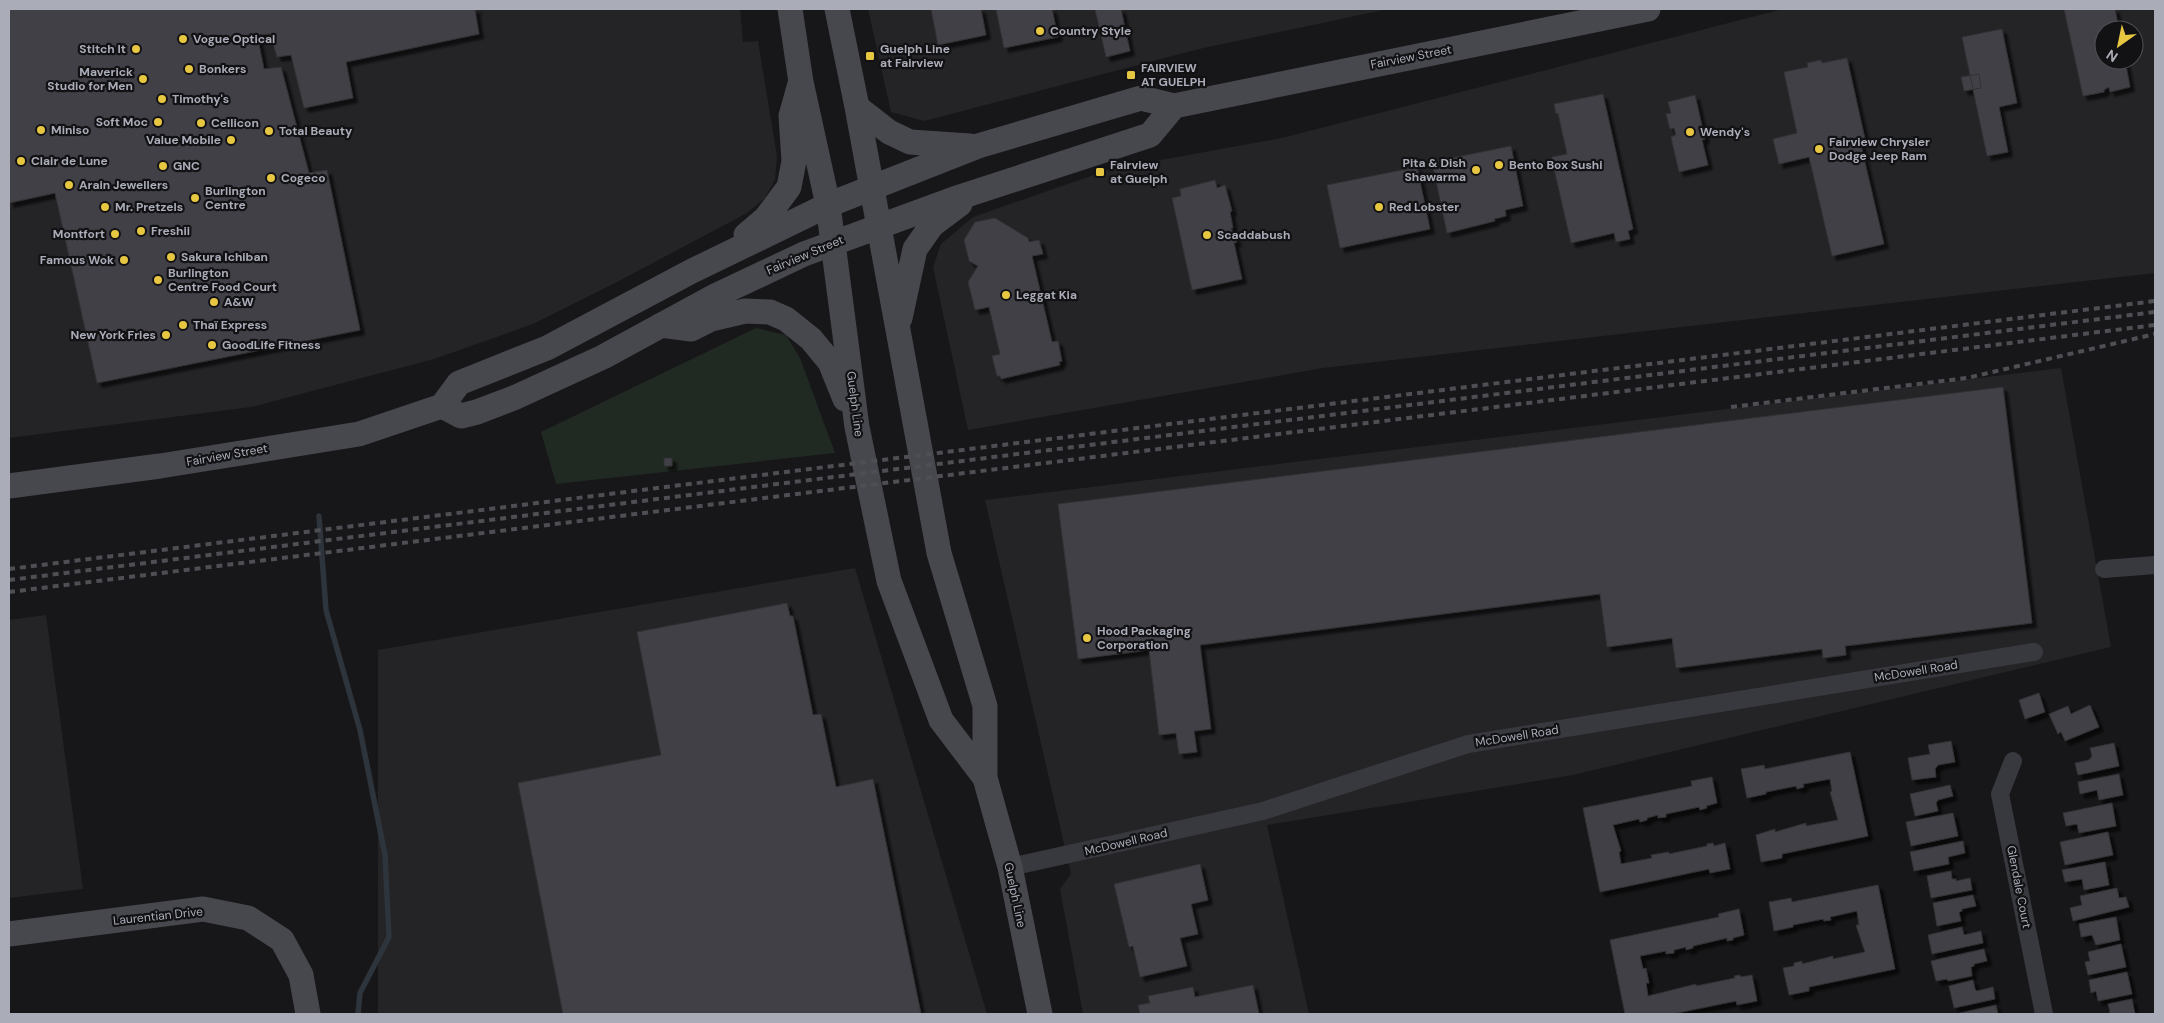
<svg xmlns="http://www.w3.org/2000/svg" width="2164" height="1023" font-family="'DM Sans',sans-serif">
	<defs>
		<filter id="shadow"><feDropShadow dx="4.5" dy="4.5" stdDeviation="1" flood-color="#0009"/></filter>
	</defs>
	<rect width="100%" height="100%" fill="#171719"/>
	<path fill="#242326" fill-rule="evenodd" d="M 9,9 L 740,9 L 743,42 L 758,41 L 777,156 L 775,180 L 765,198 L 747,213 L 619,281 L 533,324 L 434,359 L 251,407 L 9,438 Z
		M 868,9 L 1388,9 L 1199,49 L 924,121 L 891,112 Z
		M 1783,9 L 2155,9 L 2155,273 L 1323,368 L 968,430 L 933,267 L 941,244 L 973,217 L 1111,169 L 1282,138 ZM 2104,30 L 2134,30 L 2134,60 L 2104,60 Z
		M 2061,368 L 2111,647 L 1573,775 L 1267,825 L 1309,1014 L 1083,1014 L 1060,889 L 1071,874 L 985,500 Z
		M 855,568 L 987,1014 L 378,1014 L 378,650 Z
		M 46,615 L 83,889 L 9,898 L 9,620 Z"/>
	<path fill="#212923" d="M 756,328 L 786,335 L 800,358 L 835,453 L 556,484 L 541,432 Z"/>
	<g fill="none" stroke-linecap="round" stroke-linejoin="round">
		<path stroke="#2e343c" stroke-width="5.5" d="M 319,516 L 326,610 L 360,730 L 385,855 L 389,937 L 360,993 L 358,1014"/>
	</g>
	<path fill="#424146" stroke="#323135" filter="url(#shadow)" d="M 9,9 L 478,9 L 475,10 L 479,34 L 346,62 L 353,98 L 304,108 L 291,55 L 277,57 L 270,34 L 257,35 L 264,69 L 281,67 L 309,173 L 327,170 L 360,330 L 97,383 L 55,193 L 9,203 Z
		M 931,9 L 981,9 L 986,35 L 938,45 Z
		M 996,9 L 1052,9 L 1058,37 L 1004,48 Z
		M 1095,9 L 1121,9 L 1130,51 L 1106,57 Z
		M 2064,9 L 2115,9 L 2119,30 L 2104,30 L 2104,60 L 2125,60 L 2130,87 L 2110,92 L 2109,87 L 2104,90 L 2104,92 L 2083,96 Z
		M 2002,29 L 2017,103 L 1999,107 L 2008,152 L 1987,156 L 1962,37 Z
		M 1847,58 L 1865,139 L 1860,141 L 1884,244 L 1832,256 L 1809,157 L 1779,164 L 1773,139 L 1797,133 L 1784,72 L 1808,67 L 1807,63 L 1821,60 L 1822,63 Z
		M 1979,74 L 1981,88 L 1964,91 L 1961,77 Z
		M 1603,94 L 1633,229 L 1628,231 L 1630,239 L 1616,242 L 1614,233 L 1571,243 L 1552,160 L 1552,157 L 1567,154 L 1558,113 L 1556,114 L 1554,104 Z
		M 1695,95 L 1705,139 L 1702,140 L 1708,165 L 1679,172 L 1671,137 L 1676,135 L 1674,128 L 1670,129 L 1666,114 L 1671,113 L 1668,102 Z
		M 1511,146 L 1523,206 L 1505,210 L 1506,216 L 1494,219 L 1495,221 L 1447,233 L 1432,162 Z
		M 1417,167 L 1430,229 L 1340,248 L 1327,185 Z
		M 1215,180 L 1217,188 L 1225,185 L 1232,211 L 1230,212 L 1233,228 L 1231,228 L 1237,242 L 1234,243 L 1242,279 L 1192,290 L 1172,198 L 1181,196 L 1180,189 Z
		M 995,218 L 1028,238 L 1029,242 L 1039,240 L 1043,254 L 1032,256 L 1052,342 L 1058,341 L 1062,361 L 1059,362 L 1060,365 L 1001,379 L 1000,376 L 997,376 L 992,356 L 1000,354 L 989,307 L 975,310 L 968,282 L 978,266 L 969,261 L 964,240 L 975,222 Z
		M 2003,387 L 2032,623 L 1845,646 L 1846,655 L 1823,658 L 1822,649 L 1676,668 L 1672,638 L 1607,647 L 1600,594 L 1200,645 L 1211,729 L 1194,731 L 1197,752 L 1179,754 L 1176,733 L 1159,735 L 1149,650 L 1078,659 L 1058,504 Z
		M 664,458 L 672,458 L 672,466 L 664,466 Z
		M 787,603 L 790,616 L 793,616 L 813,715 L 821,714 L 836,787 L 873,779 L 921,1014 L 563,1014 L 518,783 L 661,755 L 637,632 Z
		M 2039,693 L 2045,712 L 2025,719 L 2019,700 Z
		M 2090,705 L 2099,727 L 2065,741 L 2061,732 L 2058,734 L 2049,714 L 2068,706 L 2071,714 Z
		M 1951,741 L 1955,762 L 1938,765 L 1935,769 L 1936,777 L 1912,780 L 1908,758 L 1930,754 L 1928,745 Z
		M 2114,743 L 2119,766 L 2078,775 L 2075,763 L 2089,760 L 2092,756 L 2090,748 Z
		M 1850,752 L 1868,836 L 1782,854 L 1782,858 L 1761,862 L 1756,835 L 1775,829 L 1775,832 L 1806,823 L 1806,826 L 1838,820 L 1830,792 L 1832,791 L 1830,779 L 1803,784 L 1804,787 L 1797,789 L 1796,786 L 1766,792 L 1766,794 L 1747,798 L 1741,769 L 1764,765 L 1765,769 Z
		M 2119,774 L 2123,795 L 2099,800 L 2097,790 L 2080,794 L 2078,782 Z
		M 1712,777 L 1717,803 L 1706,806 L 1707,808 L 1700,810 L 1699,807 L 1666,814 L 1666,817 L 1658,818 L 1658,815 L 1647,818 L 1647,820 L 1640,822 L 1639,819 L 1613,825 L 1621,851 L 1619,852 L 1621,864 L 1652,858 L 1651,855 L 1669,852 L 1669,854 L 1707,846 L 1707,844 L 1713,843 L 1714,846 L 1725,843 L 1730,869 L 1710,873 L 1709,869 L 1600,892 L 1583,808 L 1692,786 L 1691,781 Z
		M 1950,785 L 1953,796 L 1938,800 L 1936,803 L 1938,811 L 1915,816 L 1910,794 Z
		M 2112,803 L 2116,826 L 2079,833 L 2077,824 L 2066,826 L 2063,813 Z
		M 1953,813 L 1958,836 L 1911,846 L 1906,822 Z
		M 2108,832 L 2113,855 L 2065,865 L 2060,842 Z
		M 1963,841 L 1965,853 L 1948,857 L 1949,864 L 1914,871 L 1910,852 Z
		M 2105,862 L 2109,885 L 2084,890 L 2082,879 L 2065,882 L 2062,870 Z
		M 1200,864 L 1208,900 L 1191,904 L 1198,934 L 1180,938 L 1187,966 L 1140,977 L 1133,946 L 1129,947 L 1114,884 Z
		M 1951,871 L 1952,879 L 1956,879 L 1956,881 L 1970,878 L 1972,890 L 1931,898 L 1927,876 Z
		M 1878,885 L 1895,969 L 1809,987 L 1809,991 L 1789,995 L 1783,968 L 1794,966 L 1794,963 L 1802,961 L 1802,964 L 1833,956 L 1833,959 L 1865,952 L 1856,925 L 1859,925 L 1857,911 L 1830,917 L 1831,920 L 1824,921 L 1823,919 L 1793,925 L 1793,927 L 1774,931 L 1769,902 L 1791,898 L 1792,902 Z
		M 2117,888 L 2119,898 L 2126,897 L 2129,907 L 2073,921 L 2070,908 L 2082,905 L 2080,896 Z
		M 1973,895 L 1976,906 L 1962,909 L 1962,911 L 1959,912 L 1961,921 L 1937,926 L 1933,903 Z
		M 1739,909 L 1744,935 L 1733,938 L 1733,940 L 1727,941 L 1727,938 L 1693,946 L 1693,948 L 1686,950 L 1686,947 L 1674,950 L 1674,953 L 1666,954 L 1666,951 L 1640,956 L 1643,969 L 1646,968 L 1649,983 L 1646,983 L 1648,996 L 1696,984 L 1696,986 L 1735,978 L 1734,976 L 1740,975 L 1741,977 L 1752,975 L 1757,1001 L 1737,1005 L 1736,1001 L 1672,1014 L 1625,1014 L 1610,940 L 1719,917 L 1718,914 Z
		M 2116,917 L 2120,940 L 2096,945 L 2092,935 L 2081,937 L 2079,924 Z
		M 1962,927 L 1964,935 L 1981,931 L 1983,943 L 1932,954 L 1928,935 Z
		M 2121,944 L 2126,967 L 2088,975 L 2085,962 L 2090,961 L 2088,952 Z
		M 1984,949 L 1987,961 L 1974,964 L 1974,966 L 1971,967 L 1972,976 L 1948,981 L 1947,979 L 1936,981 L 1931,961 Z
		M 2127,972 L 2132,994 L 2098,1001 L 2096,991 L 2091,993 L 2089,980 Z
		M 1973,980 L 1975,989 L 1977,991 L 1993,987 L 1995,999 L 1954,1008 L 1949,986 Z
		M 1253,985 L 1259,1014 L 1140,1014 L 1138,1005 L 1150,1003 L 1148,996 L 1193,987 L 1195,997 Z
		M 2132,999 L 2135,1014 L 2108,1014 L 2110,1012 L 2108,1004 Z
		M 1996,1005 L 1998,1014 L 1956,1014 Z"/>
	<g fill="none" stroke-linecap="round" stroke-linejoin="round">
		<path stroke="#38393e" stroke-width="18" d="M 2104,569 L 2155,565
			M 2013,761 L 2000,794 L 2044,1014
			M 1010,867 L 1263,811 L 1468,744 L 2034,652"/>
		<path stroke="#47474e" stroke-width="25" d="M 790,9 L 801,82 L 828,205 L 857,427 L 889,581 L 941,720 L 985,778
			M 837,9 L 857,107 L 939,553 L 985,706 L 985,778 L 1010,867 L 1040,1014
			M 857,107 L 889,132 L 910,142 L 970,146
			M 746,235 L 766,218 L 789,187 L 794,161 L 791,116 L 800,84
			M 900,318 L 915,249 L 932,225 L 960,204
			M 661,325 L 691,329 L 711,319 L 745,311 L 770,312 L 786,319 L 811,339 L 830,362 L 845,399
			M 442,406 L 461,416 L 477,412 L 516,397 L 603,357 L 715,296 L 804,254 L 954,199 L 1150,135 L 1174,106
			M 9,486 L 160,466 L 359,434 L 442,406 L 459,383 L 547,348 L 692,271 L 828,205 L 978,146 L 1141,98 L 1174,106 L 1648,9
			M 9,934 L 203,909 L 248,918 L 282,940 L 301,975 L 308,1014"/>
		<path stroke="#4e4e55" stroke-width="4" stroke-dasharray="6 5" stroke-linecap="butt" d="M 1731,407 L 1967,378 L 2155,334
			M 9,569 L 2155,301
			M 9,580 L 2155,312
			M 9,592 L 2155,325"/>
	</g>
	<g fill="#e7c642" stroke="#121214" stroke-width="2">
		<circle cx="1040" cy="31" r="5"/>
		<circle cx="183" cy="39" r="5"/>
		<circle cx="136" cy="49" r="5"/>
		<rect x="865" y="51" width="10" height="10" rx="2.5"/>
		<circle cx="189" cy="69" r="5"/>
		<rect x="1126" y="70" width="10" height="10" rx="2.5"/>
		<circle cx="143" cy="79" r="5"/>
		<circle cx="162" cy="99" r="5"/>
		<circle cx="158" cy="122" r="5"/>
		<circle cx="201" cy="123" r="5"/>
		<circle cx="41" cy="130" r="5"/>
		<circle cx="269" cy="131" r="5"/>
		<circle cx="1690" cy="132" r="5"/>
		<circle cx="231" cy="140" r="5"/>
		<circle cx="1819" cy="149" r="5"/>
		<circle cx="21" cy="161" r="5"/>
		<circle cx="1499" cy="165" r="5"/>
		<circle cx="163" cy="166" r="5"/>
		<circle cx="1476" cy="170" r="5"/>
		<rect x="1095" y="167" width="10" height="10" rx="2.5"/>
		<circle cx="271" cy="178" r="5"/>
		<circle cx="69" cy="185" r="5"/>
		<circle cx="195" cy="198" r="5"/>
		<circle cx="105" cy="207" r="5"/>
		<circle cx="1379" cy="207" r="5"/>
		<circle cx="141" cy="231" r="5"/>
		<circle cx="115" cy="234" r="5"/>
		<circle cx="1207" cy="235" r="5"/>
		<circle cx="171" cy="257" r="5"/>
		<circle cx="124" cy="260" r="5"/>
		<circle cx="158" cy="280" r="5"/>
		<circle cx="1006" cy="295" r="5"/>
		<circle cx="214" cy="302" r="5"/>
		<circle cx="183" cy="325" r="5"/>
		<circle cx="166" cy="335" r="5"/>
		<circle cx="212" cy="345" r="5"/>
		<circle cx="1087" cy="638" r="5"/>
	</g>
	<g text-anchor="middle" stroke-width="4.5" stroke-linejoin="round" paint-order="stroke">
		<g font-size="12" font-weight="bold" fill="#aaacb8" stroke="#121214" text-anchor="start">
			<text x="1050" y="35">Country Style</text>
			<text x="193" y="43">Vogue Optical</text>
			<text x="126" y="53" text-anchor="end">Stitch It</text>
			<text x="880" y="53">Guelph Line<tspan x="880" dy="14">at Fairview</tspan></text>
			<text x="1141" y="72">FAIRVIEW<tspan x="1141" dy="14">AT GUELPH</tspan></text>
			<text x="199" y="73">Bonkers</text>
			<text x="133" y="76" text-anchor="end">Maverick<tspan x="133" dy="14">Studio for Men</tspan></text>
			<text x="172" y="103">Timothy's</text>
			<text x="148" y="126" text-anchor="end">Soft Moc</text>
			<text x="211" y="127">Cellicon</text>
			<text x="51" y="134">Miniso</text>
			<text x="279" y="135">Total Beauty</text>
			<text x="1700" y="136">Wendy's</text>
			<text x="221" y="144" text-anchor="end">Value Mobile</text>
			<text x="1829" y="146">Fairview Chrysler<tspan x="1829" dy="14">Dodge Jeep Ram</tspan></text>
			<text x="31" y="165">Clair de Lune</text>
			<text x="1466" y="167" text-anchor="end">Pita &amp; Dish<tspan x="1466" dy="14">Shawarma</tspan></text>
			<text x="1110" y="169">Fairview<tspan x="1110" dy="14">at Guelph</tspan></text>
			<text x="1509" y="169">Bento Box Sushi</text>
			<text x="173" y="170">GNC</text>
			<text x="281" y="182">Cogeco</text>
			<text x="79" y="189">Arain Jewellers</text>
			<text x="205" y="195">Burlington<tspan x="205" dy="14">Centre</tspan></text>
			<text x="115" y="211">Mr. Pretzels</text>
			<text x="1389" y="211">Red Lobster</text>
			<text x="151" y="235">Freshii</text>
			<text x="105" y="238" text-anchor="end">Montfort</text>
			<text x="1217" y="239">Scaddabush</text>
			<text x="181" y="261">Sakura Ichiban</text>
			<text x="114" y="264" text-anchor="end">Famous Wok</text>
			<text x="168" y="277">Burlington<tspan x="168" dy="14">Centre Food Court</tspan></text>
			<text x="1016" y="299">Leggat Kia</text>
			<text x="224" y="306">A&amp;W</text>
			<text x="193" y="329">Thaï Express</text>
			<text x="156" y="339" text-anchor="end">New York Fries</text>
			<text x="222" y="349">GoodLife Fitness</text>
			<text x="1097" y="635">Hood Packaging<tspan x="1097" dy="14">Corporation</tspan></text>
		</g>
		<g font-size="12" fill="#aaacb8" stroke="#121214">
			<text transform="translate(1411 57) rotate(-11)" y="4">Fairview Street</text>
			<text transform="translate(805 255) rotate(-23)" y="4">Fairview Street</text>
			<text transform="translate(855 404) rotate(83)" y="4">Guelph Line</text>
			<text transform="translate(227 455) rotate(-10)" y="4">Fairview Street</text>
			<text transform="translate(1916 671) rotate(-9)" y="4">McDowell Road</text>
			<text transform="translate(1517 736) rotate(-9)" y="4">McDowell Road</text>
			<text transform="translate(1126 842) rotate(-13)" y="4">McDowell Road</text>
			<text transform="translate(2019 887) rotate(79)" y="4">Glendale Court</text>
			<text transform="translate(1015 895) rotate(78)" y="4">Guelph Line</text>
			<text transform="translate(158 916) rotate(-6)" y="4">Laurentian Drive</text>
		</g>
	</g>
	<rect width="2164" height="1023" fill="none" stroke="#aaacb8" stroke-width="20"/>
	<g transform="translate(2119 45) rotate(213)"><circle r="24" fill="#121214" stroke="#4f5056"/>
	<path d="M0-4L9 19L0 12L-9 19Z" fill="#e7c642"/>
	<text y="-8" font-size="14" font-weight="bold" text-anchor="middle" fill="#aaacb8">N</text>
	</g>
</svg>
